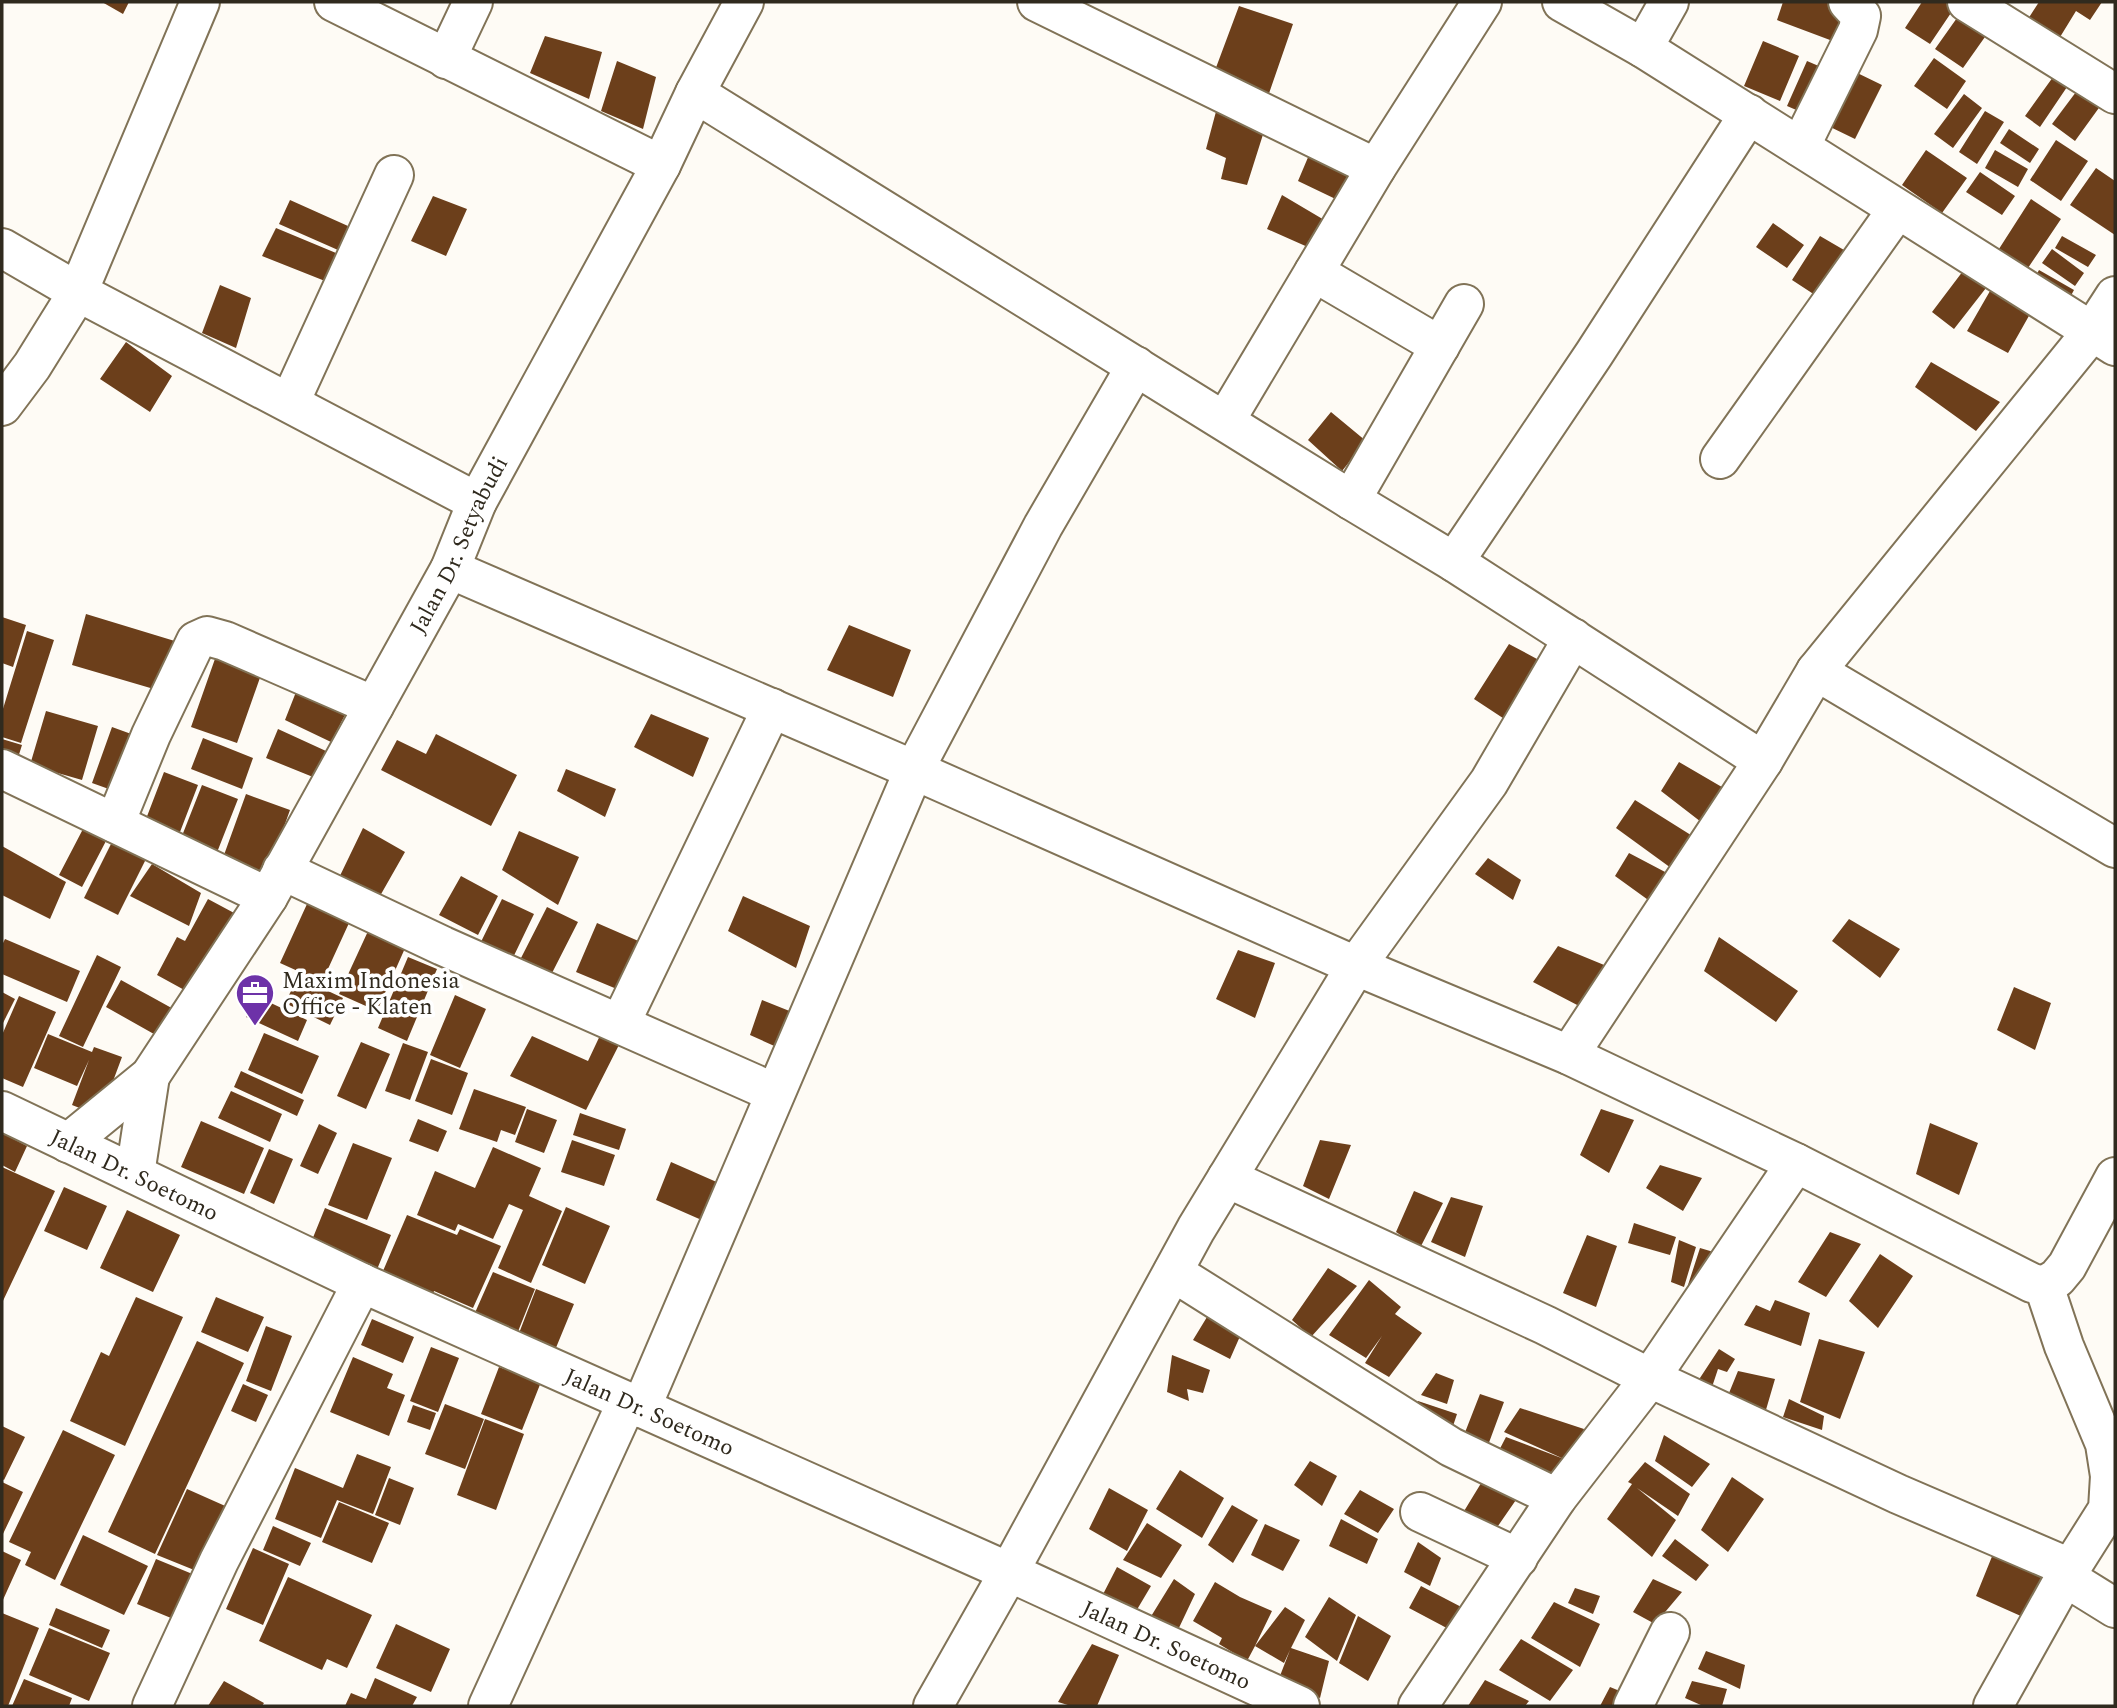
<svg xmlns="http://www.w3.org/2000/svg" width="2117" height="1708" font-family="Spectral,serif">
	<rect width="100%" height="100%" fill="#fefbf5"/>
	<path fill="#6c3f1b" d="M 102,2 L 129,2 L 123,14 Z
		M 1783,2 L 1830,2 L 1850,9 L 1838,43 L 1777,20 Z
		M 1922,2 L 1954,2 L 1957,4 L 1930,44 L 1905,28 Z
		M 2039,2 L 2102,2 L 2090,20 L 2076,11 L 2057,42 L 2026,22 Z
		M 1239,6 L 1293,24 L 1266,102 L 1214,73 Z
		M 1964,8 L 1992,27 L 1963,68 L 1935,49 Z
		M 545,36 L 602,52 L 589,99 L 530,73 Z
		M 1763,41 L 1799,56 L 1780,101 L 1744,86 Z
		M 1934,58 L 1966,81 L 1947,109 L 1914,86 Z
		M 617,61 L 656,77 L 643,129 L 601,111 Z
		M 1807,61 L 1828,70 L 1808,115 L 1787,106 Z
		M 1847,68 L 1882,85 L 1855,139 L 1820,122 Z
		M 2053,77 L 2067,87 L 2040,127 L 2025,116 Z
		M 2079,88 L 2101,105 L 2075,141 L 2052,124 Z
		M 1964,94 L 1982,108 L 1953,148 L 1934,134 Z
		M 1218,104 L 1266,125 L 1247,185 L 1221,179 L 1226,158 L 1206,149 Z
		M 1985,111 L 2004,122 L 1977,164 L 1959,152 Z
		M 2009,129 L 2039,149 L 2030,163 L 2000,143 Z
		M 2056,140 L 2088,161 L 2061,201 L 2030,180 Z
		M 1926,150 L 1967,178 L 1942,213 L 1902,185 Z
		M 1995,150 L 2028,169 L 2018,187 L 1985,168 Z
		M 1309,155 L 1358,173 L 1346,204 L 1298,181 Z
		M 2096,168 L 2115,181 L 2115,235 L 2070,205 Z
		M 1980,172 L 2015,196 L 2002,215 L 1966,192 Z
		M 1282,195 L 1331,224 L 1319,252 L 1267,229 Z
		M 433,196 L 467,209 L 446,256 L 411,241 Z
		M 2031,199 L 2061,219 L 2026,271 L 1997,252 Z
		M 290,200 L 348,226 L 338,250 L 279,224 Z
		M 1773,223 L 1804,245 L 1787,268 L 1756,247 Z
		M 276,228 L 336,253 L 325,281 L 262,256 Z
		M 1820,236 L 1844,250 L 1815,295 L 1792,280 Z
		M 2062,236 L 2096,255 L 2088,267 L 2055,248 Z
		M 2052,249 L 2084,273 L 2075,286 L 2042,263 Z
		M 2039,270 L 2074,290 L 2067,303 L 2032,283 Z
		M 1963,271 L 1986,288 L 1954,329 L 1932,312 Z
		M 220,285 L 251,298 L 236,348 L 202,333 Z
		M 1990,291 L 2030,314 L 2008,353 L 1967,331 Z
		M 126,342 L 172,376 L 150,412 L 100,379 Z
		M 1931,362 L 2000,402 L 1976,431 L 1915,387 Z
		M 1331,412 L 1366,441 L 1342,471 L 1308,440 Z
		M 86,614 L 178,642 L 164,692 L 72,665 Z
		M 2,617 L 26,625 L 13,667 L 2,663 Z
		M 849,625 L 911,650 L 893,697 L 827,670 Z
		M 27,631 L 54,640 L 21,743 L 2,737 L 2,712 Z
		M 1509,644 L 1550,666 L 1512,724 L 1474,699 Z
		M 216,656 L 262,672 L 237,743 L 191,727 Z
		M 296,692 L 345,715 L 331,742 L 285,720 Z
		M 46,711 L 98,726 L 82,780 L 30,765 Z
		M 651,714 L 709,738 L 693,777 L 634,747 Z
		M 112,727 L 145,739 L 120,793 L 92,783 Z
		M 278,729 L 326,751 L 313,777 L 266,758 Z
		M 436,734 L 517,775 L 491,826 L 381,770 L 397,740 L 426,754 Z
		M 203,738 L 253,758 L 242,789 L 191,769 Z
		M 2,739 L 22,745 L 16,764 L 2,760 Z
		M 1679,762 L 1727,790 L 1705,825 L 1661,791 Z
		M 566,769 L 616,789 L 605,817 L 557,791 Z
		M 164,772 L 198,785 L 175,845 L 141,832 Z
		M 202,785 L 238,799 L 214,860 L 178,846 Z
		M 246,794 L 290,810 L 264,882 L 220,866 Z
		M 1635,800 L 1694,837 L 1671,868 L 1616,828 Z
		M 363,828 L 405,852 L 376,903 L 336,884 Z
		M 83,829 L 106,841 L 82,887 L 59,875 Z
		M 519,831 L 579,857 L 558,905 L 502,870 Z
		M 112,842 L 146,859 L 118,915 L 84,898 Z
		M 2,846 L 66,882 L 50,919 L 2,895 Z
		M 1629,853 L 1667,873 L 1651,902 L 1615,876 Z
		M 1488,858 L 1521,880 L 1513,900 L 1475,874 Z
		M 152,864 L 201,893 L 189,926 L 130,896 Z
		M 461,876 L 498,896 L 478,935 L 439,915 Z
		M 743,896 L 810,926 L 796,968 L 728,931 Z
		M 208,899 L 249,921 L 188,992 L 157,975 L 177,937 L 185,941 Z
		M 502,899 L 534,914 L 508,968 L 476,952 Z
		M 307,904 L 349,923 L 322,982 L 280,963 Z
		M 547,907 L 578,922 L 552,973 L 521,958 Z
		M 1849,919 L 1900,949 L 1880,978 L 1832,941 Z
		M 597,923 L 643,943 L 624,992 L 576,972 Z
		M 369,929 L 406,946 L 377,1011 L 339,994 Z
		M 1719,937 L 1798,991 L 1776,1022 L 1704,971 Z
		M 5,939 L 80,971 L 67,1002 L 2,974 L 2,945 Z
		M 1558,946 L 1609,967 L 1581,1007 L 1533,982 Z
		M 1238,950 L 1275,963 L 1255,1018 L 1216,999 Z
		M 97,955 L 121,967 L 83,1047 L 59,1036 Z
		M 408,957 L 437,969 L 407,1041 L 378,1028 Z
		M 298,977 L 343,998 L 330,1025 L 285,1003 Z
		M 121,980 L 177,1011 L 161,1038 L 106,1007 Z
		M 2014,987 L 2051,1003 L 2035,1050 L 1997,1030 Z
		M 2,992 L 15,999 L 2,1025 Z
		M 455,995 L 486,1009 L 460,1068 L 430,1055 Z
		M 19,996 L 56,1012 L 23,1087 L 2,1078 L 2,1035 Z
		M 256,996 L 307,1020 L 298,1041 L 246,1017 Z
		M 762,1000 L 802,1016 L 790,1053 L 750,1035 Z
		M 604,1027 L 623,1037 L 586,1110 L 510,1076 L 532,1036 L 588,1061 Z
		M 264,1033 L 319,1056 L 302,1094 L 248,1070 Z
		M 48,1034 L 92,1052 L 94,1047 L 122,1057 L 100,1116 L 72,1105 L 89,1060 L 77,1086 L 34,1068 Z
		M 361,1042 L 390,1054 L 366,1109 L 337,1096 Z
		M 403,1043 L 428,1052 L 410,1100 L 385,1091 Z
		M 431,1059 L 468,1073 L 452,1115 L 415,1101 Z
		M 241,1071 L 304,1100 L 297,1116 L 234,1087 Z
		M 474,1089 L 526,1107 L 515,1135 L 501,1130 L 497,1142 L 459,1129 Z
		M 231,1091 L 282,1114 L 270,1142 L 218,1118 Z
		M 527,1109 L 557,1120 L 544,1153 L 515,1142 Z
		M 1601,1109 L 1634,1120 L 1609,1173 L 1580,1155 Z
		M 580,1113 L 626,1129 L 619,1150 L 573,1135 Z
		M 418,1119 L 447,1131 L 438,1152 L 409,1141 Z
		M 201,1121 L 264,1148 L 244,1194 L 181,1167 Z
		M 1930,1123 L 1978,1143 L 1959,1195 L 1916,1174 Z
		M 319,1124 L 337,1133 L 318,1174 L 300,1166 Z
		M 2,1133 L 27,1146 L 15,1172 L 2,1165 Z
		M 572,1140 L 615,1155 L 604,1186 L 561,1172 Z
		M 1320,1140 L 1351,1145 L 1329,1199 L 1303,1186 Z
		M 353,1143 L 392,1158 L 367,1220 L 328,1205 Z
		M 493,1147 L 541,1168 L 529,1196 L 562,1211 L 531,1283 L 498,1268 L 523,1210 L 509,1204 L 493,1239 L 458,1224 L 455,1231 L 417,1215 L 435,1171 L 475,1188 Z
		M 269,1149 L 293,1159 L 274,1204 L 250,1193 Z
		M 671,1162 L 728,1187 L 713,1225 L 656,1200 Z
		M 1660,1165 L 1702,1178 L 1683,1211 L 1646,1188 Z
		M 2,1167 L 55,1191 L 2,1303 Z
		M 64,1187 L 107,1206 L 87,1250 L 44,1231 Z
		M 1414,1191 L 1443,1203 L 1420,1248 L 1396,1232 Z
		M 1451,1197 L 1483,1206 L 1465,1257 L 1431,1242 Z
		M 566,1207 L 610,1226 L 585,1284 L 542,1265 Z
		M 325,1208 L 391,1235 L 376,1272 L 310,1245 Z
		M 127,1210 L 180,1235 L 153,1292 L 100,1268 Z
		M 407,1215 L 457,1235 L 460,1229 L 501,1246 L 473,1308 L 434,1291 L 431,1299 L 380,1278 Z
		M 1634,1223 L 1676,1237 L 1670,1255 L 1628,1243 Z
		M 1830,1232 L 1861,1244 L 1826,1297 L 1798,1282 Z
		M 1587,1235 L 1617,1246 L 1596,1307 L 1563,1293 Z
		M 1679,1240 L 1696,1247 L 1684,1287 L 1671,1282 Z
		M 1700,1248 L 1727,1256 L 1702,1289 L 1688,1285 Z
		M 1880,1254 L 1913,1276 L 1878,1328 L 1849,1301 Z
		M 1328,1268 L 1357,1286 L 1311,1337 L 1292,1320 Z
		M 493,1272 L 535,1289 L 517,1334 L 474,1315 Z
		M 1369,1280 L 1401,1307 L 1395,1314 L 1422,1333 L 1389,1377 L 1365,1363 L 1382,1336 L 1366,1358 L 1329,1335 Z
		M 536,1289 L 574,1304 L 553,1355 L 516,1341 Z
		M 136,1297 L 183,1317 L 125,1446 L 70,1421 L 101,1352 L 109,1356 Z
		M 216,1297 L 264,1317 L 248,1352 L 201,1332 Z
		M 1775,1300 L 1810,1313 L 1801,1346 L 1744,1325 L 1756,1305 L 1770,1311 Z
		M 1207,1317 L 1241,1334 L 1230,1359 L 1193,1340 Z
		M 372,1319 L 414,1337 L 403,1363 L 361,1345 Z
		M 266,1326 L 292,1336 L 271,1391 L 246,1381 Z
		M 1819,1339 L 1865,1352 L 1840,1419 L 1800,1402 Z
		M 197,1341 L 244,1363 L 155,1554 L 108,1532 Z
		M 431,1347 L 459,1358 L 438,1412 L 410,1401 Z
		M 1719,1349 L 1735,1359 L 1727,1372 L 1718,1369 L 1710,1393 L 1696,1384 Z
		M 1172,1355 L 1210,1370 L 1203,1393 L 1187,1389 L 1189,1401 L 1167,1392 Z
		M 353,1357 L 393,1374 L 387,1388 L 405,1395 L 389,1436 L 330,1412 Z
		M 499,1367 L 541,1382 L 522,1430 L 481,1414 Z
		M 1738,1371 L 1775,1379 L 1763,1420 L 1716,1389 L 1729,1393 Z
		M 1436,1373 L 1454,1380 L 1447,1404 L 1421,1395 Z
		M 243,1384 L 268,1395 L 256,1422 L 231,1411 Z
		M 1480,1394 L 1504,1402 L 1487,1448 L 1464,1435 Z
		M 1789,1399 L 1824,1416 L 1822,1430 L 1783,1417 Z
		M 1418,1401 L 1457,1414 L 1449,1438 L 1410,1414 Z
		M 445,1404 L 484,1419 L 465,1469 L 425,1454 Z
		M 413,1405 L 436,1413 L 430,1430 L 407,1422 Z
		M 1520,1408 L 1584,1429 L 1576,1464 L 1555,1492 L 1494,1460 L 1506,1437 L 1564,1459 L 1504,1432 Z
		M 485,1419 L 524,1434 L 496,1510 L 457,1495 Z
		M 2,1426 L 25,1437 L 4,1480 L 2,1479 Z
		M 63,1430 L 115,1455 L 55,1580 L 25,1565 L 31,1552 L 9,1542 Z
		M 1664,1435 L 1710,1464 L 1692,1487 L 1655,1461 Z
		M 357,1454 L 391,1467 L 373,1514 L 337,1500 L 321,1538 L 275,1519 L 295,1468 L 343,1488 Z
		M 1310,1461 L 1337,1476 L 1322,1506 L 1294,1485 Z
		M 1645,1462 L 1690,1494 L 1678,1516 L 1637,1488 L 1676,1520 L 1652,1557 L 1607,1519 L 1632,1484 L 1628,1482 Z
		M 1180,1470 L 1224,1498 L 1202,1538 L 1156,1509 Z
		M 1732,1477 L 1764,1499 L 1728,1552 L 1701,1530 Z
		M 389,1478 L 414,1488 L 400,1525 L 375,1515 Z
		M 1483,1480 L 1518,1497 L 1489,1539 L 1458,1521 Z
		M 2,1482 L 23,1492 L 2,1536 Z
		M 1109,1488 L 1148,1510 L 1127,1551 L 1089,1529 Z
		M 187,1489 L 241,1513 L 209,1576 L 157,1555 Z
		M 1360,1490 L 1394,1509 L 1378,1533 L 1344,1514 Z
		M 339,1502 L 389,1523 L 372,1563 L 322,1542 Z
		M 1232,1505 L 1258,1520 L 1233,1563 L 1208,1545 Z
		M 1341,1519 L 1378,1539 L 1367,1564 L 1329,1546 Z
		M 1147,1523 L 1182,1545 L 1161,1578 L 1123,1560 Z
		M 1265,1524 L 1300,1540 L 1283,1571 L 1251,1555 Z
		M 273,1526 L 311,1543 L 300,1566 L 263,1550 Z
		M 83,1535 L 148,1566 L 124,1615 L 60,1585 Z
		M 1675,1539 L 1709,1565 L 1696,1581 L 1662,1556 Z
		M 1418,1542 L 1441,1558 L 1430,1586 L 1404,1572 Z
		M 253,1548 L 289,1564 L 263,1625 L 226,1609 Z
		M 2,1551 L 21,1560 L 2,1602 Z
		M 1993,1554 L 2051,1579 L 2032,1621 L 1976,1596 Z
		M 156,1559 L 207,1580 L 188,1625 L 137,1604 Z
		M 1117,1567 L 1151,1586 L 1132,1618 L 1098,1604 Z
		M 288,1577 L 372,1615 L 347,1668 L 327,1659 L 322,1670 L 259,1641 Z
		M 1174,1579 L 1195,1594 L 1177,1632 L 1150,1618 Z
		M 1653,1579 L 1682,1592 L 1655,1624 L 1633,1612 Z
		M 1215,1582 L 1240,1597 L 1272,1611 L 1255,1646 L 1285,1607 L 1305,1620 L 1291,1648 L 1329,1661 L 1320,1698 L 1278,1681 L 1290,1650 L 1284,1663 L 1255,1646 L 1247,1661 L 1219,1644 L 1222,1638 L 1193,1621 Z
		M 1421,1586 L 1469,1611 L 1458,1634 L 1409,1608 Z
		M 1575,1588 L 1600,1596 L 1593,1614 L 1568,1603 Z
		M 1329,1597 L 1356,1615 L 1337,1661 L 1305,1637 Z
		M 1554,1602 L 1600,1624 L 1580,1667 L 1531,1638 Z
		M 56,1608 L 110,1630 L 102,1648 L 49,1625 Z
		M 2,1613 L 39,1628 L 8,1706 L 2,1706 Z
		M 1358,1616 L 1391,1636 L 1368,1681 L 1339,1663 Z
		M 396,1624 L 450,1649 L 431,1692 L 376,1668 Z
		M 49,1628 L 110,1653 L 89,1701 L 29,1675 Z
		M 1521,1639 L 1573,1670 L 1550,1701 L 1499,1670 Z
		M 1092,1644 L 1119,1655 L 1097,1706 L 1071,1706 L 1058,1702 Z
		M 1706,1651 L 1745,1665 L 1740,1689 L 1698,1669 Z
		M 375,1678 L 417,1697 L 412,1706 L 345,1706 L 351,1693 L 366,1699 Z
		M 24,1679 L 72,1698 L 69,1706 L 12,1706 Z
		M 1485,1680 L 1529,1701 L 1525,1706 L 1468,1706 Z
		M 224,1681 L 264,1703 L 262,1706 L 208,1706 Z
		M 1692,1681 L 1727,1689 L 1722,1706 L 1703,1706 L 1685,1698 Z
		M 1610,1687 L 1632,1696 L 1627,1706 L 1600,1706 Z"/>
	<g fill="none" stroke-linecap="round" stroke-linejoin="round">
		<g stroke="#817357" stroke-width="42">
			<g id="minor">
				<path d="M 334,2 L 661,165"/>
				<path d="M 1037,2 L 1376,168"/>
				<path d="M 1562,2 L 1643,48 L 2115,346"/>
				<path d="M 1967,2 L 2115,94"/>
				<path d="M 1643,48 L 1669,2"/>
				<path d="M 446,59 L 473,2"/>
				<path d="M 695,93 L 1351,500 L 1454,562 L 1763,761"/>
				<path d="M 1800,147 L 1858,30 L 1861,16 L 1848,2"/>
				<path d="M 2,248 L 78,292 L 477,502"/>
				<path d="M 1314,272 L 1440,346"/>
				<path d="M 290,402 L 394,175"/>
				<path d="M 2,406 L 32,366 L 78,292 L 200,2"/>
				<path d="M 1225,421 L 1376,168 L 1482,2"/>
				<path d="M 1720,459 L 1897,210"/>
				<path d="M 1351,500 L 1464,304"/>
				<path d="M 1454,562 L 1594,354 L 1749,114"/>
				<path d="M 450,569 L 914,770 L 1356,966 L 1569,1055 L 1796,1163 L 2032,1283 L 2044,1286 L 2057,1278 L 2067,1266 L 2115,1177"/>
				<path d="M 1816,671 L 2115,848"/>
				<path d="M 2,769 L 268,897"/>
				<path d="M 115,823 L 151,735 L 196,641 L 207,636 L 225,641 L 374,706"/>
				<path d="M 282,870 L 443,946 L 775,1093"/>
				<path d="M 620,1024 L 772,708"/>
				<path d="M 1569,1055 L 1763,761 L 1816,671 L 2091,333 L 2115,296"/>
				<path id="s1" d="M 2,1111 L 362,1283 L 1009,1572 L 1300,1706"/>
				<path id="s2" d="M 68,1143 L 150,1076 L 268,897 L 450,569 L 477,502 L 661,165 L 695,93 L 744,2"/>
				<path d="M 135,1174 L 150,1076"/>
				<path d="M 1227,1178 L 1545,1325 L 1650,1378 L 1898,1494 L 2070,1568"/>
				<path d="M 1173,1272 L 1451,1447 L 1557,1498"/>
				<path d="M 641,1408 L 914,770 L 1043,526 L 1136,366"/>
				<path d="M 1420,1512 L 1518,1558"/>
				<path d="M 2065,1577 L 2115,1608"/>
				<path d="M 152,1706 L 219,1561 L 362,1283"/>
				<path d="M 488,1706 L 627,1402"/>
				<path d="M 933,1706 L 1009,1572 L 1196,1229 L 1356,966 L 1489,782 L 1573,638"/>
				<path d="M 1418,1706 L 1557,1498 L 1650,1378 L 1796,1163"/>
				<path d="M 1633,1706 L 1670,1632"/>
				<path d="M 1993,1706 L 2065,1577 L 2108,1509 L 2110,1476 L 2105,1444 L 2064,1346 L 2044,1286"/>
			</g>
		</g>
		<use href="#minor" stroke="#fff" stroke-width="38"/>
	</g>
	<defs>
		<g id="office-pin" transform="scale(2.0125)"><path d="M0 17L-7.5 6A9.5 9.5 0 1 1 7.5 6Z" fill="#6d32a8" stroke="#fff"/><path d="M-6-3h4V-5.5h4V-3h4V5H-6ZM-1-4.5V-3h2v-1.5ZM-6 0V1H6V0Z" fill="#fff"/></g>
	</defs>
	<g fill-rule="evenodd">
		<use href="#office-pin" x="255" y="993"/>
	</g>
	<g text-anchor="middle" stroke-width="7" stroke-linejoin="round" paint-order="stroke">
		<g font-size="23" fill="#302a1e" stroke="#fff">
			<text dy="8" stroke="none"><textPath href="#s2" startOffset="721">Jalan Dr. Setyabudi</textPath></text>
			<text dy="8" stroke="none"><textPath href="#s1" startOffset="147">Jalan Dr. Soetomo</textPath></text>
			<text dy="8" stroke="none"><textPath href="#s1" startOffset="714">Jalan Dr. Soetomo</textPath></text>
			<text dy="8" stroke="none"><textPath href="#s1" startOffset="1281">Jalan Dr. Soetomo</textPath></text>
		</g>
		<g font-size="23" fill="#302a1e" stroke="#fff" text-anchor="start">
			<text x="282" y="988">Maxim Indonesia<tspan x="282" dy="26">Office - Klaten</tspan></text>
		</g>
	</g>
	<rect width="2117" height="1708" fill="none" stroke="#302a1e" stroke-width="7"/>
</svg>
